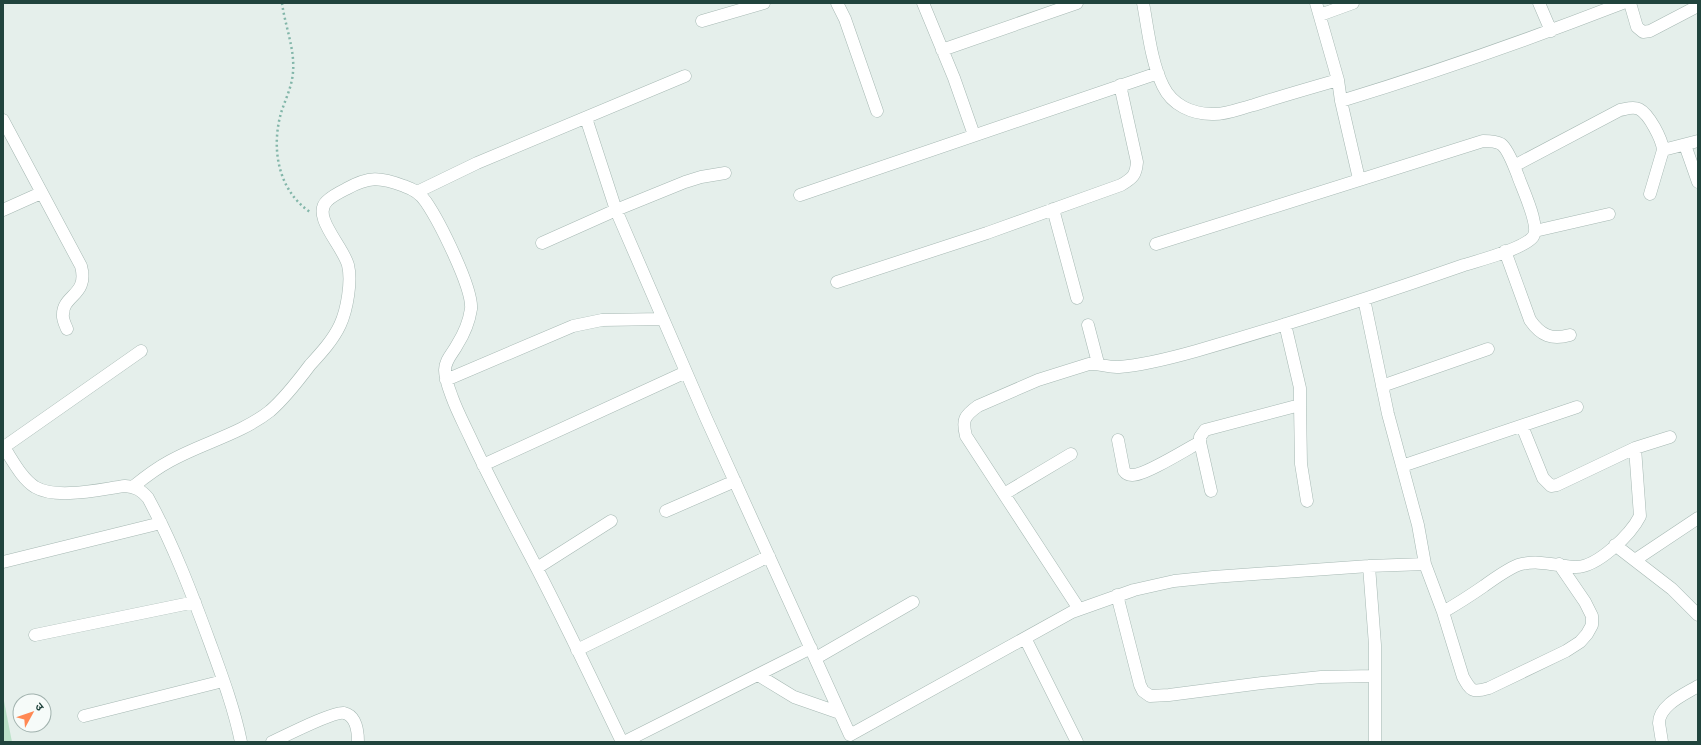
<svg xmlns="http://www.w3.org/2000/svg" width="1701" height="745" font-family="Karla,'Noto Sans Devanagari',sans-serif">
	<rect width="100%" height="100%" fill="#e5efeb"/>
	<path fill="#bce2c9" d="M 3,696 L 12,742 L 3,742 Z"/>
	<g fill="none" stroke-linecap="round" stroke-linejoin="round">
		<g stroke="#a6b8b3" stroke-width="13">
			<path id="minor" d="M 837,3 L 845,19 L 877,111
				M 923,3 L 954,78 L 974,135
				M 1143,3 C 1148,29 1151,62 1163,86 C 1172,105 1192,114 1212,114 C 1226,115 1241,108 1254,105 C 1282,96 1310,88 1338,80
				M 1316,3 L 1338,80 L 1341,101 L 1359,179
				M 1539,3 L 1551,31
				M 1630,3 L 1637,27 L 1643,32 L 1650,31 L 1696,7
				M 1320,15 L 1353,3
				M 702,21 L 764,3
				M 942,50 L 1077,3
				M 1341,101 C 1436,72 1530,39 1623,3
				M 586,118 L 616,210 L 706,418 L 850,735 L 1072,612 L 1134,590 L 1174,581 L 1213,577 L 1369,566 L 1425,564 L 1418,525 L 1388,414 L 1364,299
				M 3,120 L 81,266 C 89,295 63,295 63,314 C 62,319 65,324 67,329
				M 1685,145 L 1698,182
				M 1514,166 L 1620,110 C 1626,109 1633,106 1639,109 C 1649,114 1662,139 1663,150 L 1698,141
				M 417,192 L 477,163 L 685,76
				M 1650,194 L 1663,150
				M 800,195 L 1158,73
				M 1053,209 L 1077,298
				M 3,210 L 41,193
				M 1535,231 L 1609,214
				M 542,243 L 616,210 L 685,182 L 701,177 L 725,173
				M 1505,251 L 1530,320 C 1541,336 1552,340 1570,335
				M 837,282 L 987,233 L 1121,185 C 1133,178 1136,175 1137,162 L 1120,85
				M 1088,325 L 1098,363
				M 446,380 L 573,326 L 602,320 L 663,319
				M 1382,386 L 1488,349
				M 1300,405 L 1301,464 L 1307,501
				M 1522,426 L 1543,478 L 1551,486 L 1557,485 L 1635,448 L 1670,437
				M 1118,440 L 1124,471 C 1126,474 1128,475 1132,475 C 1144,476 1187,449 1200,442
				M 3,446 C 12,459 21,478 35,487 C 57,500 101,489 125,486 C 136,487 141,490 148,498 C 173,544 192,594 210,643 C 222,676 234,708 241,742
				M 4,447 L 141,351
				M 483,465 L 686,372
				M 1402,466 L 1577,407
				M 134,486 C 145,477 157,468 170,461 C 202,443 241,434 270,411 C 285,398 298,381 310,365 C 321,353 333,340 340,325 C 347,310 352,281 348,265 C 343,246 311,216 327,201 C 332,196 340,192 346,189 C 369,176 380,177 404,186 C 413,189 421,194 426,202 C 439,221 473,288 471,309 C 469,322 464,334 457,345 C 453,353 445,360 445,370 C 445,379 449,389 452,397 C 457,411 464,424 470,437 C 489,478 510,517 531,557 C 563,618 592,680 622,742
				M 1211,491 L 1200,442 L 1200,437 L 1205,430 L 1300,405 L 1300,388 L 1285,324
				M 1004,494 L 1071,454
				M 666,511 L 735,481
				M 1615,545 L 1672,589 L 1698,615
				M 1635,560 L 1698,518
				M 3,562 L 161,523
				M 1425,564 L 1443,612 C 1457,604 1471,595 1484,586 C 1495,578 1506,570 1518,565 C 1539,559 1555,566 1575,567 C 1597,568 1631,534 1640,516 L 1635,448
				M 1369,566 L 1375,645 L 1375,742
				M 537,568 L 611,521
				M 1117,595 L 1140,685 L 1143,691 L 1150,696 L 1169,695 L 1262,683 L 1321,677 L 1375,676
				M 1079,609 L 966,436 C 962,420 964,416 978,406 L 1038,380 L 1089,364 C 1100,363 1108,368 1119,367 C 1145,365 1171,358 1196,351 C 1286,325 1376,296 1464,265 C 1480,260 1520,250 1532,238 C 1542,229 1522,188 1518,176 C 1515,168 1507,148 1501,144 C 1496,141 1489,141 1483,141 L 1156,244
				M 1443,612 L 1463,677 C 1471,691 1472,693 1489,688 L 1566,651 L 1580,642 L 1587,634 L 1592,625 L 1592,616 L 1585,602 L 1559,564
				M 35,635 L 195,602
				M 1025,638 L 1077,742
				M 577,650 L 769,556
				M 816,658 L 913,602
				M 758,675 L 794,697 L 840,713
				M 84,716 L 223,681
				M 272,742 C 285,736 334,711 344,713 C 357,716 358,732 358,742
				M 624,742 L 811,648
				M 1662,742 C 1661,736 1660,729 1659,723 C 1659,705 1685,694 1698,686"/>
		</g>
		<path stroke="#82b6a9" stroke-width="2.5" stroke-dasharray="2 3" stroke-linecap="butt" d="M 282,3 C 285,26 295,49 293,72 C 292,87 285,100 281,113 C 271,149 278,190 310,212"/>
		<use href="#minor" stroke="#fff" stroke-width="12"/>
	</g>
	<rect width="1701" height="745" fill="none" stroke="#21443d" stroke-width="8"/>
	<g transform="translate(32 713) rotate(50)"><circle r="19" fill="#f6fbf9" stroke="#a1b2ae"/>
	<path d="M0-3L7 15L0 10L-7 15Z" fill="#ff8853"/>
	<text y="-6" font-size="11" font-weight="bold" text-anchor="middle" fill="#21443d">उ</text>
	</g>
</svg>
